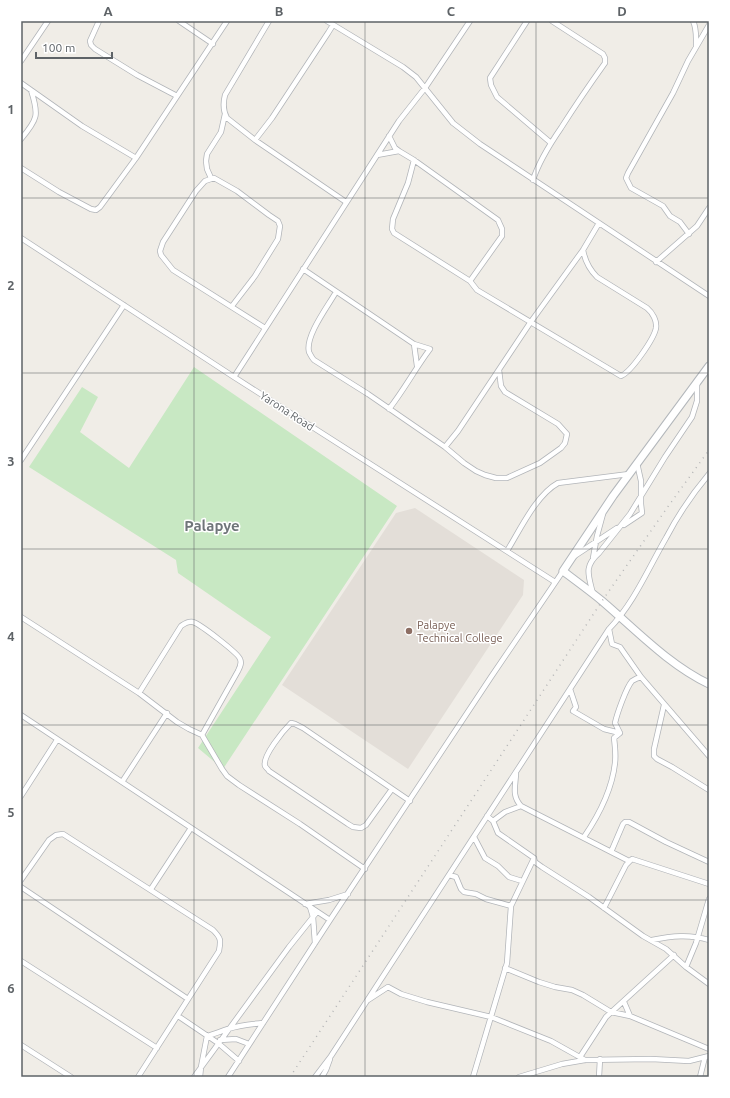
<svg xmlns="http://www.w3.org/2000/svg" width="730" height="1098" font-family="Ubuntu,sans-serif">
	<rect width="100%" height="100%" fill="#f0ede7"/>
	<path fill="#e3ded8" d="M 415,508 L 524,580 L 523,595 L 408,769 L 282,685 L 396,513 Z"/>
	<path fill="#c8e8c3" d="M 194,367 L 397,506 L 223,769 L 198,748 L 271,637 L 178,573 L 176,560 L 29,467 L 82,387 L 98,397 L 80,432 L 129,468 Z"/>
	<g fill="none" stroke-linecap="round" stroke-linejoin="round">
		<g stroke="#b2b5b9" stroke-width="6">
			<path id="street" d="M 99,21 L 90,41 L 91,45 L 95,49 L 137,75 L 177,96
				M 179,21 L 213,44
				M 269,21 L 225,95 C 223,103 223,111 227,118 L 255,140 L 346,202
				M 327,21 L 403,67 L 416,77 L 453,123 L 480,144 L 709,296
				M 527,21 L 490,78 L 491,85 L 497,97 L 551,143
				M 693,21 C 697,29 696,38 696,47
				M 21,61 L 48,21
				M 21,83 L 82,126 L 136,158
				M 389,136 L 395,148 L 399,151
				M 21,139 C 38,119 39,115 31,90
				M 255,140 L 272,118 L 328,33 L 333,25
				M 377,155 L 399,151 L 414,160 L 498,220 L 502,229 L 502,236 L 470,281
				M 414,160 L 408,183 L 393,219 L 392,229 L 394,233 L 470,281 L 477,290 L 482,293 L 621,376 C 631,372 654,339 656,328 C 657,321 653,313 647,308 L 597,277 C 589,269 585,261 583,250
				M 21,168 L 59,192 L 91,209 L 96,210 L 100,207 L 136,158 L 227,21
				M 211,178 L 207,169 L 206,161 L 207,154 L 221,132 L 225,114
				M 533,180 C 539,161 550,144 561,128 C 575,106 590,84 605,63 L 605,58 L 603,54 L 552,21
				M 689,234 L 680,222 L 670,216 L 663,206 L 631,188 L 626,178 L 628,173 L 673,93 L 688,61 L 709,25
				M 21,238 L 234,377 L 555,582
				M 656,262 L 697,226 L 709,208
				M 303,269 L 414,344 L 417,366
				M 336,292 C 328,306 305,336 309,352 C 310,354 312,358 314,360 L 368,394 L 445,447 L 464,463 L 476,471 L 485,475 L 496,478 L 507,478 L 540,463 L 561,448 L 565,443 L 567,434 L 558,424 L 505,392 L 501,386 L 499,370
				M 232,306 L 255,276 L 278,239 L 280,226 L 278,221 L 269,215 L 237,191 L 214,178 L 205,181 L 196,191 L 163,242 L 160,251 L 161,255 L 173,270 L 265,328
				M 234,377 L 399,121 L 425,88 L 470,21
				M 389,409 C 404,390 415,369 430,349 L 414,344
				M 445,447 L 458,431 L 530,323 L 583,250 L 599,223
				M 21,460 L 124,305
				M 624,525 L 642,513 L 641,504 L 641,481 L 637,463
				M 507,551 C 520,530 536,495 558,483 L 629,474
				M 573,557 L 617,528
				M 593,558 L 597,536 L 603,514
				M 593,594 C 589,576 583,567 599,553 L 630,514 L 665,457 L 692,417 L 697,401 L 697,382
				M 21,617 L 139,693 L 177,722 L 189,729 L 202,735 L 222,769 L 227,776 L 239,785 L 300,824 L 365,869
				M 609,629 L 612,644 L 620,647 L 641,677 L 709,756
				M 570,689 L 576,707 L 573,711 L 604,729 L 620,733
				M 139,693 L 181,626 C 184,624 188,621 193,622 C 200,624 238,653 240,659 C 242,663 240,667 238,671 L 202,735
				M 664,705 L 654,749 L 654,756 L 657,759 L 672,767 L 709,790
				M 21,715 L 330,920
				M 516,772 C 516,785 511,795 521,806
				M 122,782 L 167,713
				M 392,789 L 366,825 L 361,828 L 353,827 L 348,824 L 269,771 C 268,769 266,768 265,766 C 262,756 284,730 291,723 L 295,724 L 303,728 L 410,801
				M 21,796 L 57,740
				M 487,816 L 493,821 L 498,833 L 534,858
				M 493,821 L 505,812 L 521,806 L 629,861
				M 474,837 L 485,858 L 498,866 L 509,877 L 522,881
				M 584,837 C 599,815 612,790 615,763 C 616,755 615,746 614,738 L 620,733 L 615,723 C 617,714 626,688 632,681 C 635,679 637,678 641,677
				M 611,852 L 623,824 L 625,822 L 629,822 L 666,842 L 709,862
				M 449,875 L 456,877 L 461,889 L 464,892 L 476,894 L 486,899 L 511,906
				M 21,880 L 49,840 L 56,835 L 63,834 L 213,930 C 221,938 221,940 219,951 L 138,1077
				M 21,887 L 188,999
				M 151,889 L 191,828
				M 305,904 L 329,900 L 348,894
				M 310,907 L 313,917 L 315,943
				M 604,908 L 626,865 L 632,859 L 709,884
				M 652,940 C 672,936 689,934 709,940
				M 21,961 L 157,1048
				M 686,967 L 696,943 L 709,899
				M 505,968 L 539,982 L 555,987 L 572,990 L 583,995 L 611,1012 L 630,1016 L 709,1049
				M 368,1000 L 388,987 L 401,994 L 427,1002 L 491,1017 L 551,1041 L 585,1060
				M 624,1002 L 630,1016
				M 178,1016 L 218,1043 L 239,1061
				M 220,1040 L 236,1039 L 249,1044
				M 21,1045 L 71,1077
				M 580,1057 L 606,1017 L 674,955
				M 194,1077 L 289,947 L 317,912
				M 200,1077 L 201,1067 L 207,1036 C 215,1034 221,1031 228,1029 C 240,1025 251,1024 263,1023
				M 228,1077 L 330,920 L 491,677 L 563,571
				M 315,1077 L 331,1056 L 609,629 C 634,603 648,569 666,538 C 678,515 693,493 709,474
				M 322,1077 L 326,1070 L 330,1059
				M 473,1077 L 507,963 L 511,906 L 534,858 L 535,862 L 542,867 L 589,897 L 643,936 L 666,949 L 686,967 L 709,984
				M 519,1077 L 562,1064 L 585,1060 L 651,1059 L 689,1061 L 709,1056
				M 599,1077 L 600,1059
				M 700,1077 L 705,1057"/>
		</g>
		<g stroke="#b3b7bb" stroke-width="9">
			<path id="secondary" d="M 709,366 L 613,496 L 563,571 C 576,581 590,591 602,601 C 636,630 669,665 709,684"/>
		</g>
		<use href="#street" stroke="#fff" stroke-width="4.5"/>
		<use href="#secondary" stroke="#fff" stroke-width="7"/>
		<path stroke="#b5b6b7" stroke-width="1.5" stroke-dasharray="1 5" stroke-linecap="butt" d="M 290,1077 L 602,601 L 667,508 L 709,450"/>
	</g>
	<path fill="none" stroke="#5e6367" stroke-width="1" stroke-opacity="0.55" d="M 194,21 L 194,1077M 365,21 L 365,1077M 536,21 L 536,1077M 21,198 L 709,198M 21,373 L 709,373M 21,549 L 709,549M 21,725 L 709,725M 21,900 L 709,900"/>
	<circle fill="#8d6e63" stroke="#fff" stroke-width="1.5" cx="409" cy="631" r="4"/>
	<g text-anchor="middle" stroke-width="3" stroke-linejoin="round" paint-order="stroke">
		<g font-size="11" fill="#5e6367" stroke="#fff">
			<text transform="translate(287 411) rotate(33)" y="4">Yarona Road</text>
		</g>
		<g font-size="11" fill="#785e54" stroke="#fff" text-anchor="start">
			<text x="417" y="629">Palapye<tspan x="417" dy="13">Technical College</tspan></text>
		</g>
		<g font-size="15" font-weight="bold" fill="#6f7579" stroke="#fff">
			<text x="212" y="531">Palapye</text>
		</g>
	</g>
	<rect width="730" height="1098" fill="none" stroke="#ffffff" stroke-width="44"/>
	<path d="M36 52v6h76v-6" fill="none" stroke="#5e6367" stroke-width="2"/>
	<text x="42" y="52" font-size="12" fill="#5e6367" stroke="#ffffff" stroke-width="3" paint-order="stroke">100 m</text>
	<rect x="22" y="22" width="686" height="1054" fill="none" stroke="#5e6367" stroke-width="1.5"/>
	<g font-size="13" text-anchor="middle" font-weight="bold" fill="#5e6367">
		<text x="108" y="16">A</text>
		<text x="279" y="16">B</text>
		<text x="451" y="16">C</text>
		<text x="622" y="16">D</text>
		<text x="11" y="114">1</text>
		<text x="11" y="290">2</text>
		<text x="11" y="466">3</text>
		<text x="11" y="641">4</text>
		<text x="11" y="817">5</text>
		<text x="11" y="993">6</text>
	</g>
</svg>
